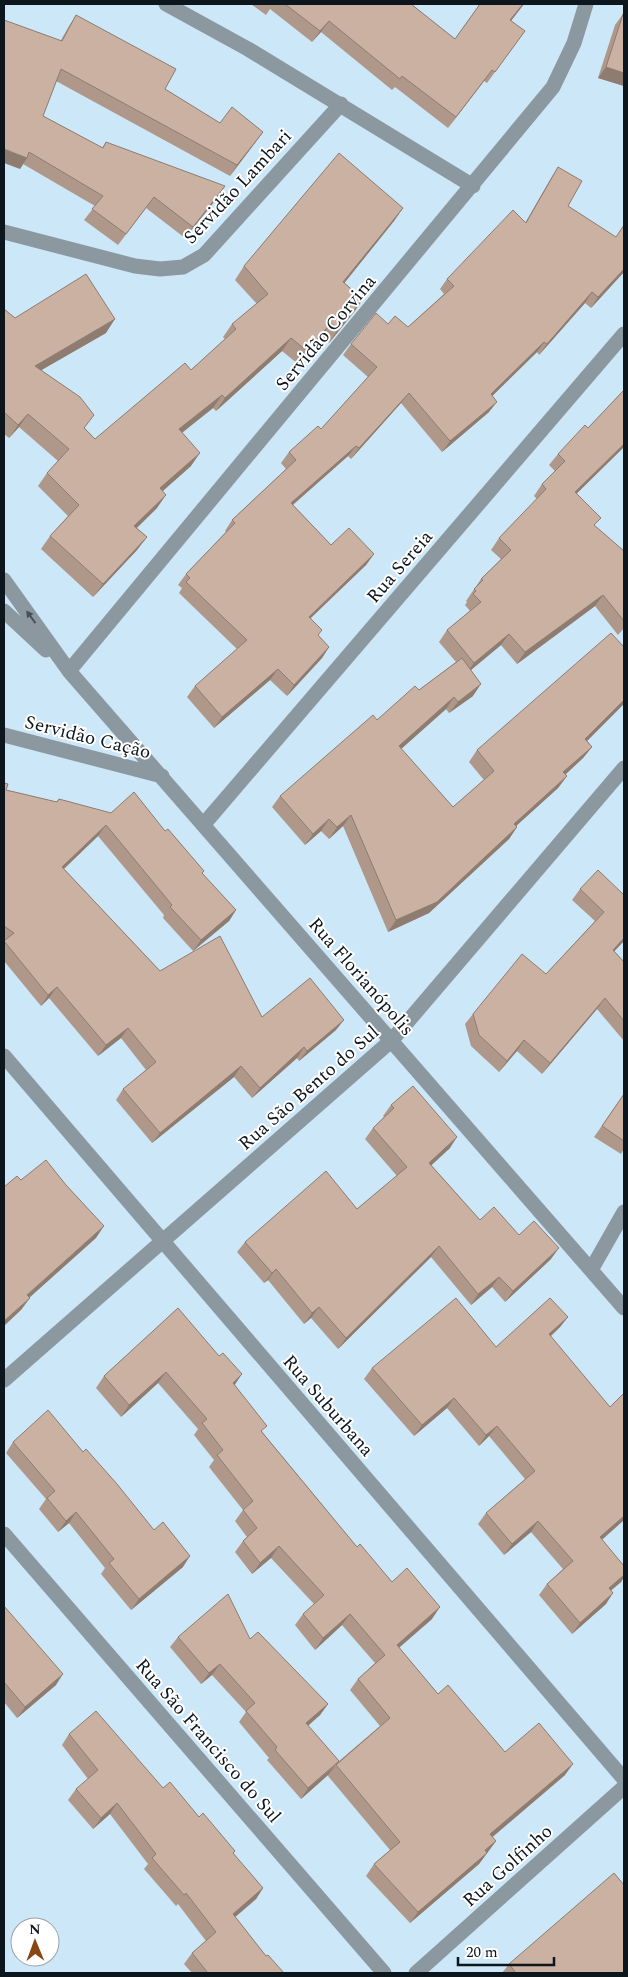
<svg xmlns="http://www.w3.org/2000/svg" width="628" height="1977" font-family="Spectral,serif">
	<rect width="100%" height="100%" fill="#cbe7f8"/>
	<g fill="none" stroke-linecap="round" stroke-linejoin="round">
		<path stroke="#8c989f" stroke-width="15" d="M 166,4 L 248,49 L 473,186
			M 4,232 L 135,266 L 160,269 L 183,267 L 204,255 L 341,104
			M 4,580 L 69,671 L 624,1308
			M 4,611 L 46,650
			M 69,671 L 553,87 L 574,43 L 586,4
			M 4,735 L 162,776
			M 204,824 L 624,334
			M 4,1056 L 624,1779
			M 591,1270 L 624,1212
			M 4,1380 L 392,1040 L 624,768
			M 4,1534 L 384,1973
			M 416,1973 L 624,1787"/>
	</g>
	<path fill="#af988a" d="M 251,4 L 411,4 L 455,39 L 480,4 L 524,4 L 511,21 L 525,31 L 487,83 L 484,81 L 448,128 L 395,87 L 392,90 L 321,32 L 312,42 L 270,9 L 266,15 Z
		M 623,14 L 624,86 L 598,78 L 615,25 Z
		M 76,15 L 165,89 L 220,123 L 263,132 L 230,176 L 56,81 L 43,116 L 102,148 L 106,142 L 218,197 L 185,238 L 146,208 L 118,245 L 84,220 L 95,206 L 23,164 L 20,169 L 61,40 L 69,26 Z
		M 558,167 L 568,206 L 624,272 L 591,308 L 585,303 L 539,355 L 537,352 L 492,396 L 489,412 L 442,452 L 401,403 L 351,459 L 348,456 L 293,505 L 331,545 L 374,554 L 366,565 L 311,618 L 318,636 L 329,647 L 322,658 L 287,696 L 270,680 L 214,728 L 187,697 L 195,686 L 237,649 L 179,593 L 182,588 L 178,585 L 186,574 L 226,532 L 225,531 L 232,520 L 286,469 L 281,463 L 289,452 L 321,429 L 368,377 L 343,355 L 351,344 L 388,324 L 408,327 L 444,294 L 440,289 L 447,279 L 525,223 L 551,178 Z
		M 403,208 L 394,221 L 344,283 L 363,299 L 354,312 L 329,343 L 322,336 L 298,364 L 282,351 L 216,411 L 213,408 L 182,433 L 191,466 L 163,491 L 157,508 L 137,528 L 147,537 L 137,550 L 93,597 L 41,549 L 50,536 L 68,516 L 38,486 L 47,473 L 58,461 L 19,427 L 9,438 L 4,434 L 4,309 L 15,318 L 106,333 L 41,370 L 85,428 L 95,439 L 191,370 L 225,339 L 223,337 L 232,324 L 257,304 L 235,280 L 244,266 Z
		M 624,390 L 624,447 L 577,493 L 595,526 L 624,551 L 624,628 L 618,635 L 595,606 L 517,664 L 501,645 L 471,670 L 473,696 L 449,713 L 446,709 L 401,749 L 453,807 L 484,780 L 469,762 L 477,750 L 624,647 L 624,703 L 587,741 L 592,747 L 583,758 L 565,775 L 567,776 L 558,788 L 516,826 L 517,827 L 509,839 L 429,913 L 388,932 L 343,826 L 329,839 L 321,831 L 305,845 L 272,807 L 280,796 L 377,720 L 419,690 L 456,662 L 439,642 L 447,630 L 470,611 L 465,605 L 467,602 L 466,601 L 481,579 L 501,559 L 491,550 L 499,538 L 537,499 L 534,496 L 542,484 L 555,471 L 549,465 L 558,454 L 588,428 Z
		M 4,783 L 6,790 L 56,802 L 59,799 L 165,831 L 204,871 L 202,874 L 236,910 L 229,921 L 193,951 L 163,918 L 164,915 L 98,836 L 64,869 L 160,971 L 262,1017 L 336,1030 L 299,1061 L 297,1058 L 252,1098 L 234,1077 L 152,1143 L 116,1100 L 123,1089 L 146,1070 L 121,1038 L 98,1056 L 49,998 L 41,1006 L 4,961 Z
		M 580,889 L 624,895 L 624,941 L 614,951 L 624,962 L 624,1041 L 597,1009 L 542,1074 L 517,1051 L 499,1072 L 471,1046 L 465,1024 L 473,1014 L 546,974 L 595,921 L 572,900 Z
		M 624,1094 L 624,1149 L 621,1154 L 594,1137 Z
		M 391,1105 L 450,1148 L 431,1165 L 480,1220 L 519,1235 L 551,1259 L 505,1302 L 492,1287 L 471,1305 L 431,1257 L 338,1349 L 311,1318 L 304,1324 L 268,1280 L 264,1283 L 237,1252 L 245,1242 L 357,1209 L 397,1176 L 365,1139 L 373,1128 L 384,1117 L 383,1116 Z
		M 178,1308 L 235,1385 L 263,1433 L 357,1547 L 392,1582 L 432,1619 L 399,1648 L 438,1694 L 505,1752 L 565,1775 L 492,1837 L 496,1841 L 479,1864 L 410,1923 L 366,1876 L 374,1864 L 390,1850 L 328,1776 L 328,1775 L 301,1799 L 267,1760 L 269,1758 L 239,1722 L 246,1712 L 212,1675 L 201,1684 L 170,1647 L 178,1637 L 250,1639 L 328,1704 L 320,1715 L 308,1726 L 339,1761 L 380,1726 L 350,1690 L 358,1679 L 375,1663 L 342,1625 L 315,1650 L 295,1625 L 303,1614 L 314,1604 L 271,1558 L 252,1574 L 235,1552 L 243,1541 L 247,1537 L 235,1521 L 243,1510 L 209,1467 L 214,1460 L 194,1435 L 198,1429 L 158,1383 L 121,1417 L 96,1388 L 104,1376 Z
		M 568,1317 L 560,1327 L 551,1336 L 624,1520 L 602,1540 L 624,1566 L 624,1577 L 621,1582 L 611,1590 L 606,1604 L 572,1634 L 539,1595 L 547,1584 L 563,1569 L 531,1532 L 504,1555 L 478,1524 L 486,1513 L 525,1479 L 489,1436 L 479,1446 L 447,1408 L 414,1436 L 364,1379 L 372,1368 L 496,1347 Z
		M 13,1442 L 83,1452 L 183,1567 L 131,1610 L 101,1574 L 105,1568 L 69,1523 L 58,1532 L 39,1509 L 46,1499 L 6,1453 Z
		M 4,1606 L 56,1685 L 17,1718 L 4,1702 Z
		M 69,1734 L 163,1788 L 199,1817 L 235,1851 L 233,1854 L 263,1888 L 256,1899 L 235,1917 L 266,1956 L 284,1973 L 192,1973 L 184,1964 L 192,1953 L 206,1941 L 178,1904 L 176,1906 L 144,1869 L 148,1864 L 110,1814 L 93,1829 L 68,1800 L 76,1789 L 88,1779 L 62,1745 Z
		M 509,1964 L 624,1973 L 502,1973 Z"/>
	<path fill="#8e7c71" d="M 523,4 L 524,4 L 503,31 L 510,20 Z
		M 329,21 L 321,32 L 312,42 L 320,31 Z
		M 606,67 L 624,73 L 624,86 L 598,78 Z
		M 492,70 L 484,81 L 448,128 L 456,117 Z
		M 263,132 L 255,143 L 230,176 L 237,165 Z
		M 4,149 L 27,158 L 20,169 L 4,163 Z
		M 225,186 L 218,197 L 185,238 L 193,227 Z
		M 403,208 L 394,221 L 334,296 L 343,282 Z
		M 624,269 L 624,272 L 591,308 L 598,297 Z
		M 592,292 L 585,303 L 539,355 L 547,344 Z
		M 363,299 L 354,312 L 329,343 L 338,329 Z
		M 115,319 L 106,333 L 26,379 L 35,366 Z
		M 331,323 L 322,336 L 298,364 L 307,351 Z
		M 291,338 L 282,351 L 216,411 L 225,398 Z
		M 544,342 L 537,352 L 483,405 L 491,394 Z
		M 409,393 L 401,403 L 351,459 L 359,448 Z
		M 222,395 L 213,408 L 170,442 L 179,429 Z
		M 497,402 L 489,412 L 442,452 L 450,441 Z
		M 28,414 L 19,427 L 9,438 L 18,425 Z
		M 624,444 L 624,447 L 567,503 L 575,492 Z
		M 356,446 L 348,456 L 283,513 L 291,503 Z
		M 200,453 L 191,466 L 151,501 L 160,488 Z
		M 166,495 L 157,508 L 125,539 L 134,526 Z
		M 147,537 L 137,550 L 93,597 L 103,584 Z
		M 374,554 L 366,565 L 301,627 L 309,617 Z
		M 603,595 L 595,606 L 517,664 L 525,652 Z
		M 509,634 L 501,645 L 466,674 L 474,663 Z
		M 329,647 L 322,658 L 287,696 L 294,685 Z
		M 278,669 L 270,680 L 214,728 L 222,717 Z
		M 481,684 L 473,696 L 449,713 L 458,702 Z
		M 454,697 L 446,709 L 391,758 L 399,746 Z
		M 624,700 L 624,703 L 623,705 L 577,751 L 585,739 Z
		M 592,747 L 583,758 L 555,784 L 563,772 Z
		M 567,776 L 558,788 L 506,835 L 514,824 Z
		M 351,815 L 343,826 L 329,839 L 337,827 Z
		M 329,819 L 321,831 L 305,845 L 313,834 Z
		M 106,825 L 98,836 L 54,878 L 62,867 Z
		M 517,827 L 509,839 L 429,913 L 388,932 L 396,920 Z
		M 236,910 L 229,921 L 193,951 L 201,940 Z
		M 624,938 L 624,941 L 606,960 L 613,950 Z
		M 57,987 L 49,998 L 41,1006 L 48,995 Z
		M 605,998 L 597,1009 L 542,1074 L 550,1063 Z
		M 344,1020 L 336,1030 L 299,1061 L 307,1051 Z
		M 128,1028 L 121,1038 L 98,1056 L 106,1045 Z
		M 524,1040 L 517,1051 L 499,1072 L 507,1061 Z
		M 304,1047 L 297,1058 L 252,1098 L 260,1088 Z
		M 241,1066 L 234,1077 L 152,1143 L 160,1133 Z
		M 457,1137 L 450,1148 L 422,1174 L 429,1163 Z
		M 104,1226 L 96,1238 L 19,1307 L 27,1295 Z
		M 439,1246 L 431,1257 L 338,1349 L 346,1338 Z
		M 559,1248 L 551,1259 L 505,1302 L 513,1291 Z
		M 276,1269 L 268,1280 L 264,1283 L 272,1273 Z
		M 499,1277 L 492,1287 L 471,1305 L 478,1294 Z
		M 30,1298 L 21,1310 L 4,1326 L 4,1321 Z
		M 319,1307 L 311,1318 L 304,1324 L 312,1313 Z
		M 568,1317 L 560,1327 L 541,1345 L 549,1334 Z
		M 166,1372 L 158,1383 L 121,1417 L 129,1405 Z
		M 242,1374 L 234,1386 L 233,1383 Z
		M 454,1398 L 447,1408 L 414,1436 L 422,1425 Z
		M 497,1426 L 489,1436 L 479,1446 L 486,1435 Z
		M 76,1512 L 69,1523 L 58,1532 L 66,1521 Z
		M 624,1516 L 624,1520 L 592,1548 L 600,1537 Z
		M 538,1521 L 531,1532 L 504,1555 L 512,1544 Z
		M 279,1546 L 271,1558 L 252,1574 L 260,1563 Z
		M 190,1556 L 183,1567 L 131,1610 L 139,1599 Z
		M 624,1575 L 624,1577 L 621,1582 L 601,1599 L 609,1588 Z
		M 613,1593 L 606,1604 L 572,1634 L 580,1623 Z
		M 440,1607 L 432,1619 L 389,1656 L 397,1645 Z
		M 350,1614 L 342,1625 L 315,1650 L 323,1638 Z
		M 220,1664 L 212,1675 L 201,1684 L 209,1673 Z
		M 63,1674 L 56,1685 L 17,1718 L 25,1707 Z
		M 328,1704 L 320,1715 L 298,1734 L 306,1723 Z
		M 573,1764 L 565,1775 L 482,1846 L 490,1834 Z
		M 336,1765 L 328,1775 L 301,1799 L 308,1788 Z
		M 117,1803 L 110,1814 L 93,1829 L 101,1818 Z
		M 496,1841 L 479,1864 L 410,1923 L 418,1912 Z
		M 263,1888 L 256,1899 L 226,1925 L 233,1914 Z"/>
	<path fill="#cbb1a1" stroke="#8e7c71" d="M 285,4 L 411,4 L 455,39 L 480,4 L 523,4 L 510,20 L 525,31 L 495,72 L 492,70 L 456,117 L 402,76 L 400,79 L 329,21 L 320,31 Z
		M 623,14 L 624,14 L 624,73 L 606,67 Z
		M 76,15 L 176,69 L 165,89 L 220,123 L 232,107 L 263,132 L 237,165 L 61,69 L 43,116 L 103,148 L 106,142 L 225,186 L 193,227 L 154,197 L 126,234 L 92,209 L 103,196 L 29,152 L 27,158 L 4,149 L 4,151 L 4,20 L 62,41 Z
		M 339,153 L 403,208 L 343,282 L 363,299 L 338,329 L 331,323 L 307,351 L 291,338 L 225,398 L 222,395 L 179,429 L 200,453 L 160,488 L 166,495 L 134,526 L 147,537 L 103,584 L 50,536 L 79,505 L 47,473 L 69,449 L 28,414 L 18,425 L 4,412 L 4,309 L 15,318 L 86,274 L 115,319 L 35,366 L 80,397 L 94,415 L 84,428 L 95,439 L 185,363 L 191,370 L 236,329 L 232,324 L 268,294 L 244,266 Z
		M 558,167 L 582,181 L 568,206 L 616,237 L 624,225 L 624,269 L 598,297 L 592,292 L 547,344 L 544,342 L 491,394 L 497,402 L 450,441 L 409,393 L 359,448 L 356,446 L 291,503 L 331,545 L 349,528 L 374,554 L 309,617 L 322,630 L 318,635 L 329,647 L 294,685 L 278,669 L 222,717 L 195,686 L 247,640 L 186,582 L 190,578 L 186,574 L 235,523 L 232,520 L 296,460 L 289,452 L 318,426 L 321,429 L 377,367 L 351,344 L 376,313 L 388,324 L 395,316 L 408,327 L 454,286 L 447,279 L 513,210 L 526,223 Z
		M 624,390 L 624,444 L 575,492 L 601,518 L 594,525 L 624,551 L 624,621 L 603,595 L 525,652 L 509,634 L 474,663 L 447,630 L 481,602 L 473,594 L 476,591 L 474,589 L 483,580 L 481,579 L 511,550 L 499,538 L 546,489 L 542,484 L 565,461 L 558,454 L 585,425 L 588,428 Z
		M 611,633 L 624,647 L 624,700 L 585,739 L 592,747 L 563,772 L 567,776 L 514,824 L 517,827 L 437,902 L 396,920 L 351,815 L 337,827 L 329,819 L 313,834 L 280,796 L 373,715 L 377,720 L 415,686 L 419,690 L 462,658 L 481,684 L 458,702 L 454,697 L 399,746 L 453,807 L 494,771 L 477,750 Z
		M 4,783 L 8,784 L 6,790 L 57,802 L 59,799 L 111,813 L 134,792 L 165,831 L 168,829 L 204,871 L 202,873 L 236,910 L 201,940 L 170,907 L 172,905 L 106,825 L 62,867 L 160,971 L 220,936 L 262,1017 L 310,978 L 344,1020 L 307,1051 L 304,1047 L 260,1088 L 241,1066 L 160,1133 L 123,1089 L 156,1062 L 128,1028 L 106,1045 L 57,987 L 48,995 L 4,941 L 14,933 L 4,926 Z
		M 598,870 L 624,895 L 624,938 L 613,950 L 624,962 L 624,1021 L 605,998 L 550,1063 L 524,1040 L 507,1061 L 479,1035 L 473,1014 L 522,954 L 546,974 L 604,912 L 580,889 Z
		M 413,1086 L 457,1137 L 429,1163 L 480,1220 L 494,1207 L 519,1235 L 534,1221 L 559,1248 L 513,1291 L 499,1277 L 478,1294 L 439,1246 L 346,1338 L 319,1307 L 312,1313 L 276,1269 L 272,1273 L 245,1242 L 326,1171 L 357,1209 L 407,1167 L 373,1128 L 394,1108 L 391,1105 Z
		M 624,1094 L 624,1141 L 602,1126 Z
		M 46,1160 L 66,1185 L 104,1226 L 27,1295 L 30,1298 L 4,1321 L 4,1187 L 17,1176 L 21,1180 Z
		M 456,1298 L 496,1347 L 550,1298 L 568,1317 L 549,1334 L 610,1407 L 624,1393 L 624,1516 L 600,1537 L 624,1566 L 624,1575 L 609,1588 L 613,1593 L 580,1623 L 547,1584 L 573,1561 L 538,1521 L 512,1544 L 486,1513 L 535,1471 L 497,1426 L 486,1435 L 454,1398 L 422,1425 L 372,1368 Z
		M 178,1308 L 219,1356 L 223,1353 L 242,1374 L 233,1383 L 267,1426 L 261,1431 L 357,1547 L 360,1544 L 392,1582 L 407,1568 L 440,1607 L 397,1645 L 438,1694 L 448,1685 L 505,1752 L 539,1723 L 573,1764 L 490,1834 L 496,1841 L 485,1850 L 487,1853 L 418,1912 L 374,1864 L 400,1842 L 336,1765 L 390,1718 L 358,1679 L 385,1655 L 350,1614 L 323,1638 L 303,1614 L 324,1595 L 279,1546 L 260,1563 L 243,1541 L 257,1528 L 243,1510 L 253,1501 L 217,1455 L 223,1450 L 202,1423 L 207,1419 L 166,1372 L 129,1405 L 104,1376 Z
		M 48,1410 L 83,1452 L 86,1449 L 117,1484 L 154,1530 L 163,1522 L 190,1556 L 139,1599 L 109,1563 L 114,1559 L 76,1512 L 66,1521 L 47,1498 L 55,1491 L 13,1442 Z
		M 228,1594 L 250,1639 L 258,1632 L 328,1704 L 306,1723 L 339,1761 L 308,1788 L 275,1750 L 277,1747 L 246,1711 L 255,1703 L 220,1664 L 209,1673 L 178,1637 Z
		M 4,1606 L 63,1674 L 25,1707 L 4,1682 Z
		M 96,1711 L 163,1788 L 170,1782 L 199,1817 L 203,1813 L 235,1851 L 233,1853 L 263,1888 L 233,1914 L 266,1956 L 268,1955 L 284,1973 L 208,1973 L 192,1953 L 216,1932 L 186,1893 L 184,1895 L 152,1858 L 156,1854 L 117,1803 L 101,1818 L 76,1789 L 98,1770 L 69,1734 Z
		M 614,1873 L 624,1885 L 624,1973 L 516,1973 L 509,1964 Z"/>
	<defs><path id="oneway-solid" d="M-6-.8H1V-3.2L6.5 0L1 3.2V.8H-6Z" transform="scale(1.25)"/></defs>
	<use fill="#465057" href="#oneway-solid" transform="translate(31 617) rotate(-126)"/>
	<g text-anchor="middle" stroke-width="4" stroke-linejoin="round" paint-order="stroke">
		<g font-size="19" fill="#0c161c" stroke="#fff">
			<text transform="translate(237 186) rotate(-47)" y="7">Servidão Lambari</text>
			<text transform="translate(325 332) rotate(-50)" y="7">Servidão Corvina</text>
			<text transform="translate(399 566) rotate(-49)" y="7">Rua Sereia</text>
			<text transform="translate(88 736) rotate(14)" y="7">Servidão Cação</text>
			<text transform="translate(362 976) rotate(49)" y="7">Rua Florianópolis</text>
			<text transform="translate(308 1087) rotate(-41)" y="7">Rua São Bento do Sul</text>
			<text transform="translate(329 1405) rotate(49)" y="7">Rua Suburbana</text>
			<text transform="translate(209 1740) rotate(49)" y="7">Rua São Francisco do Sul</text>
			<text transform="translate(507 1865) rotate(-42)" y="7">Rua Golfinho</text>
		</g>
	</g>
	<rect width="628" height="1977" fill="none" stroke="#0c161c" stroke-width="10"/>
	<g transform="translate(35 1942) rotate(359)"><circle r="24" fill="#ffffff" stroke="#9ea2a4"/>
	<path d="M0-4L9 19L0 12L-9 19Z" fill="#884613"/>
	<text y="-8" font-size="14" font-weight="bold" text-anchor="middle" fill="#0c161c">N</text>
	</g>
	<path d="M458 1957v8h96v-8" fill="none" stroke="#0c161c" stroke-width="2.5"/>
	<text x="466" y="1957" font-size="15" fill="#0c161c" stroke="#ffffff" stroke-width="4" paint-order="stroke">20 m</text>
</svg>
